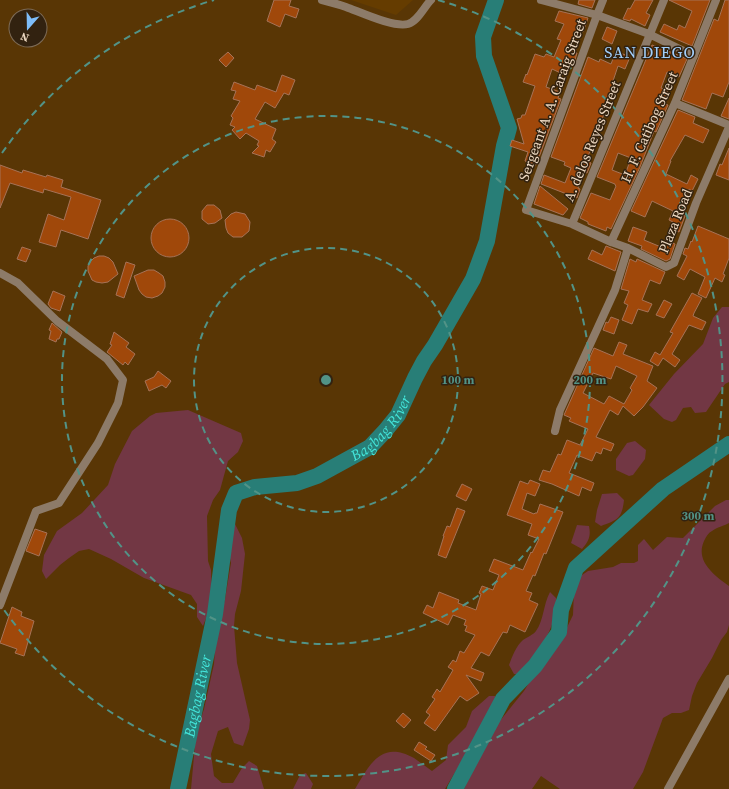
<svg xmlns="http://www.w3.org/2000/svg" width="729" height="789" font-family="'Source Serif 4',serif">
	<rect width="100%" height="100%" fill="#593605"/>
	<path fill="#653c00" d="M 351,0 L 413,0 L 396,15 Z"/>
	<path fill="#723744" d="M 722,307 L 729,307 L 729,382 L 725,384 L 706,412 L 695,413 L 691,407 L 683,408 L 676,420 L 672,422 L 664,419 L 649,405 L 674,374 L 703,344 L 713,318 Z
		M 188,410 L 241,433 L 243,441 L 238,452 L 228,461 L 220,490 L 213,500 L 207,516 L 208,561 L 211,570 L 212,596 L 210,608 L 203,626 L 197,617 L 197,604 L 191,595 L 144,578 L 111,559 L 89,549 L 79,551 L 69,558 L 60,565 L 46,579 L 42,571 L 44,555 L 57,531 L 82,513 L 108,485 L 115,464 L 132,431 L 150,416 L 156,413 Z
		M 635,441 L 646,450 L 645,459 L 633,475 L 629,476 L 616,470 L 616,459 L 627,443 Z
		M 617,493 L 624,500 C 622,519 617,520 601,526 L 595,522 L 597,510 L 602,494 Z
		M 726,500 L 729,500 L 729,523 C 724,526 717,527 712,531 C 708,533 706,537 704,541 C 695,561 714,575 729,586 L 729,625 L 727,632 L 721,640 L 712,658 L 697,683 L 692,696 L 689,710 L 681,713 L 672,713 L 663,718 L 643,772 L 633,789 L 560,789 L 541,776 L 532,789 L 464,789 L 477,762 L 499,722 L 524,691 L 535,673 L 559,644 L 573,615 L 574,589 L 579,577 L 588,571 L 613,567 L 621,563 L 634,563 L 638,561 L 638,545 L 644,539 L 653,550 L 667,537 L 683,538 L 715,506 Z
		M 234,522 L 242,538 L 245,554 L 241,591 L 235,614 L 234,626 L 237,663 L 250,720 L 249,729 L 243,746 L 234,743 L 228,727 L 218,731 L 211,754 L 214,776 L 222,783 L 233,783 L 242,768 L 249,761 L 257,766 L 264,789 L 191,789 L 196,734 L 204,709 L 214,664 L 216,635 L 225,599 L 231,563 L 227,544 L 225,530 Z
		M 577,525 L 589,526 C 591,536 589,541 582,549 L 571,543 Z
		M 550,592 L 556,598 C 558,627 538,652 521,674 L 514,674 L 509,665 C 512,657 516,646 523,640 C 527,637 533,635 536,631 C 544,620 543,605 550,592 Z
		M 489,696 L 495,696 L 496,704 L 445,789 L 355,789 C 370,764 381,740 414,758 C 420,762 426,767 432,771 L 446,760 L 448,745 L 466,727 L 472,711 Z
		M 306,773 L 313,784 L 311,789 L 293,789 L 300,775 Z"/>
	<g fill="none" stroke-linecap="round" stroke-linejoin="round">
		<g stroke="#287e77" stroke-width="16">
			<path id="s1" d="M 178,789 L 215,614 L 229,510 L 236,493 L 255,487 L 297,483 L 317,476 L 370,447 L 385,431 L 398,415 L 415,378 L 424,361 L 435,345 L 473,279 L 487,241 L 504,146 L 509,128 L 484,56 L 483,37 L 496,0"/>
			<path d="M 455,789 L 503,699 L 535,666 L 559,632 L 561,610 L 576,568 L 663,489 L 729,444"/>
		</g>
	</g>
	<path fill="#a0480a" stroke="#a67257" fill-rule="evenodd" d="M 274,0 L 291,0 L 289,6 L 299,9 L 296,18 L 285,14 L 280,27 L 267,21 Z
		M 579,0 L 595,0 L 592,8 L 578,4 Z
		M 635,0 L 653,0 L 646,13 L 650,15 L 645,26 L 631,19 L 630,21 L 623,19 L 628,8 L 630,9 Z
		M 669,0 L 710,0 L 692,46 L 660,32 L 664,24 L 677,30 L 679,25 L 685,28 L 692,11 Z
		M 725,0 L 729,0 L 729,82 L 723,97 L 712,93 L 706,109 L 682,100 L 714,19 L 718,21 Z
		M 559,11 L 588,18 L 583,32 L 579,30 L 571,47 L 576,49 L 574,52 L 577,53 L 574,63 L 572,62 L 567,73 L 566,72 L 565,75 L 552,69 L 546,87 L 560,92 L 558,98 L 561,99 L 536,165 L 525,161 L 528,152 L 510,146 L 512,140 L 524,144 L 517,119 L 521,118 L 522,115 L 525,115 L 535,86 L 523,82 L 526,74 L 527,75 L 535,54 L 544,57 L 546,54 L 554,57 L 561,40 L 557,39 L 564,24 L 555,21 Z
		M 607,27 L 617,31 L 612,44 L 602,39 Z
		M 652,45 L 658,47 L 659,46 L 668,50 L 668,51 L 687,59 L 679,77 L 667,72 L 661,88 L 668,90 L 663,103 L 668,105 L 656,132 L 654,131 L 640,167 L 611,229 L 607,227 L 606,231 L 588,224 L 588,222 L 580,218 L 591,193 L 610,200 L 616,186 L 615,185 L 615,184 L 597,177 ZM 618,153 L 631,158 L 625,175 L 612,170 Z
		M 616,51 L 630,57 L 625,69 L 618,66 L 612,84 L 615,85 L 587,159 L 587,161 L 591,163 L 587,173 L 584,172 L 578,188 L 580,189 L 577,198 L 541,184 L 544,175 L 565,183 L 571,168 L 564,165 L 565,162 L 551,157 L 588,57 L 599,62 L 600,59 L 611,64 Z
		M 228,52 L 234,58 L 226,67 L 219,60 Z
		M 282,75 L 295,80 L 289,95 L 284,93 L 275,108 L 265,102 L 255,119 L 276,129 L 272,139 L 276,142 L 270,152 L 266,150 L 264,157 L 252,153 L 259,146 L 257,145 L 259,141 L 246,133 L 240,139 L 232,130 L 235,127 L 230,125 L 233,118 L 231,116 L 240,101 L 233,99 L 236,91 L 231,90 L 234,82 L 255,90 L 257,85 L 276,92 Z
		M 729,98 L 729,119 L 721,116 Z
		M 678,110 L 695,117 L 693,123 L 709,130 L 703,143 L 685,135 L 670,161 L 671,161 L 666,174 L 687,184 L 691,175 L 698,179 L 692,191 L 689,189 L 678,213 L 685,216 L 679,232 L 671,229 L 673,222 L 669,220 L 673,211 L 652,201 L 645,217 L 631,211 Z
		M 729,148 L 729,180 L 716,175 L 720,164 L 722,165 Z
		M 0,165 L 22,173 L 23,170 L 46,177 L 47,175 L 63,180 L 61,187 L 101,200 L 88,239 L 61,230 L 56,247 L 39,242 L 48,214 L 64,220 L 71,197 L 44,189 L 43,193 L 10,183 L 0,208 Z
		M 540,186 L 568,209 L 563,215 L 534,204 Z
		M 207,205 L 214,205 L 220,210 L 222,218 L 215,223 L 208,224 L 202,219 L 202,211 Z
		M 236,212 L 245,214 L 250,222 L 249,231 L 242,237 L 233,237 L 228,233 L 226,228 L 225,220 L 231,214 Z
		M151 238a19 19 0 1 1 38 0a19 19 0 1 1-38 0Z
		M 698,226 L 729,239 L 729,258 L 723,274 L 725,275 L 722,282 L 715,278 L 706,298 L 698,294 L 705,277 L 690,269 L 684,280 L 677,276 L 687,256 L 683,254 L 685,248 L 688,249 L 691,241 L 692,242 Z
		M 633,227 L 647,232 L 644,240 L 661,247 L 663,243 L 664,244 L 666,240 L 675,244 L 670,259 L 666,261 L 641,249 L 642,246 L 628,241 Z
		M 606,246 L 621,252 L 615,271 L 588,259 L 592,250 L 602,255 Z
		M 22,247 L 31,250 L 26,262 L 17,259 Z
		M 99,256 L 104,256 L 109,258 L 113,262 L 118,274 L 108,282 L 102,283 L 96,282 L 92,280 L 88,271 L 88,266 L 90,262 L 94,258 Z
		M 630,259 L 636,262 L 637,259 L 665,272 L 660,284 L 650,280 L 642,300 L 652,304 L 648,312 L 638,309 L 632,324 L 622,320 L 628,305 L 624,303 L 629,291 L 621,289 Z
		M 126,262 L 135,265 L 124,298 L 116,295 Z
		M 148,270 L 154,270 L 159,273 L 163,276 L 165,282 L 165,287 L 162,293 L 158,296 L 152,298 L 146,297 L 142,294 L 139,290 L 134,276 Z
		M 53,291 L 65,296 L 60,311 L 51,308 L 48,304 Z
		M 692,293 L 702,298 L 694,313 L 693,316 L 706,322 L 702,330 L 689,325 L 672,354 L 680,360 L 675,367 L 663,358 L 658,366 L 650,361 L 655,352 L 660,355 L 673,333 L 670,332 Z
		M 664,300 L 672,304 L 664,318 L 656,315 Z
		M 611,317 L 619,320 L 614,334 L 603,330 L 606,322 L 608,323 Z
		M 52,323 L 62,332 L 59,339 L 57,339 L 56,342 L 49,339 L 51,331 L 49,330 Z
		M 114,332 L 129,343 L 126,347 L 135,354 L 128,365 L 125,362 L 123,365 L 107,352 L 112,345 L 110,344 Z
		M 619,342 L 627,345 L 623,354 L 653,366 L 647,381 L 657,388 L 643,407 L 634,416 L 623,406 L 618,415 L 610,410 L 596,437 L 614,444 L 611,451 L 603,448 L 601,454 L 596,452 L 592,461 L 577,455 L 569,473 L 594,483 L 591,491 L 582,487 L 579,496 L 552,484 L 539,480 L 543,470 L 550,472 L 558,454 L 561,455 L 567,440 L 580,445 L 588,429 L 569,421 L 571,418 L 564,415 L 594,348 L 613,356 ZM 616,366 L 637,376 L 630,388 L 632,390 L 624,404 L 609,396 L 604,404 L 583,393 L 593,373 L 611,379 Z
		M 158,371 L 171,381 L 166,388 L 162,385 L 149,391 L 145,381 L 154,377 Z
		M 530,480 L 540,484 L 535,496 L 527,493 L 522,509 L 534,514 L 535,513 L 537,513 L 540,504 L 563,512 L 546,554 L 544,553 L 535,576 L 533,575 L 526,591 L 532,593 L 529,600 L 538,604 L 525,632 L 510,625 L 507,633 L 503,632 L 489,656 L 481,652 L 471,668 L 484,673 L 481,681 L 466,675 L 479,693 L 467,701 L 460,696 L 435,731 L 424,723 L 430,715 L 426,712 L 435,699 L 432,697 L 437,689 L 440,692 L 453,670 L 448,667 L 453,660 L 456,662 L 460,651 L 464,653 L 475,635 L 465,631 L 467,626 L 464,625 L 466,620 L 453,615 L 448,625 L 423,613 L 427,605 L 433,608 L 439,592 L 459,600 L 458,603 L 476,610 L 481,594 L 479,593 L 482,586 L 493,590 L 499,575 L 489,571 L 494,559 L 523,570 L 531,552 L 532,553 L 539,539 L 528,535 L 532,524 L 507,515 L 520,481 L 528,484 Z
		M 462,484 L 472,489 L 466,501 L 456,496 Z
		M 457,508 L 465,511 L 446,558 L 438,555 L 444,536 L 443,536 L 447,526 L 450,527 Z
		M 35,529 L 47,533 L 39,556 L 26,551 Z
		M 12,607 L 22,612 L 21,616 L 34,621 L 24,656 L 15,653 L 17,649 L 0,643 Z
		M 403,713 L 411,720 L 404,728 L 396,721 Z
		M 419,742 L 427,747 L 425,749 L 435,755 L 431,761 L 414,750 Z"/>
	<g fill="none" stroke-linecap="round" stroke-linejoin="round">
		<path stroke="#8d7b69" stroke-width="8" d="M 694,56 L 649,34 L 597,15 L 526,210 L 572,224 L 611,242 L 628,248 L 666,267 L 674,263 L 696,203 L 729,127
			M 675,103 L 729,125
			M 572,224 L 664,0
			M 611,242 L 675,103 L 716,0
			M 0,273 L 18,283 L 57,321 L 107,359 L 123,380 L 118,403 L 98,443 L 59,503 L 36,511 L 0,605
			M 555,431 L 560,410 L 615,290 L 628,248
			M 668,789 L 729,679"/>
		<path stroke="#8d7b69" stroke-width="8" d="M 322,0 C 330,2 338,4 346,7 C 360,12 394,28 408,24 C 418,21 424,7 431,0
			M 541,0 L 597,15 L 603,0"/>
	</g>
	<g fill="none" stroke="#529387" stroke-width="2" stroke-dasharray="7 5">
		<circle cx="326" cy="380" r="132"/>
		<circle cx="326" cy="380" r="264"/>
		<path d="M2 153A396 396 0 0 1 214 0M438 0A396 396 0 1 1 2 607"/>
	</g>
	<g text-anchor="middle" stroke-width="3" stroke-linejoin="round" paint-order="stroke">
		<g font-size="14" fill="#edd8c1" stroke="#322210">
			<text transform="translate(552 100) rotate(-70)" y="5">Sergeant A. A. Caraig Street</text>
			<text transform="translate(649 127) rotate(-66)" y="5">H. F. Catibog Street</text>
			<text transform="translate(592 141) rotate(-68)" y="5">A. delos Reyes Street</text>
			<text transform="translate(675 221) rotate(-68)" y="5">Plaza Road</text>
		</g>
		<g font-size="15" font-style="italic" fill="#43e5da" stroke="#322210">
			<text dy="5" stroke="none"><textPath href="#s1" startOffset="467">Bagbag River</textPath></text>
			<text dy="5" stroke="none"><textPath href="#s1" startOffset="95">Bagbag River</textPath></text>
		</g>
		<g font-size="16" letter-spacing="1" fill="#a1cffc" stroke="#322210">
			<text x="650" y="58">SAN DIEGO</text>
		</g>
	</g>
	<circle cx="326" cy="380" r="6" fill="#529387" stroke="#322210" stroke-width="2"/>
	<g font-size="12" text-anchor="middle" font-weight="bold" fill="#529387" stroke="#322210" stroke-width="3" stroke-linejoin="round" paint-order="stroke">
		<text x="458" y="384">100 m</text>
		<text x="590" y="384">200 m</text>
		<text x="698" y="520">300 m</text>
	</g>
	<g transform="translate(28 28) rotate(200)"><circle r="19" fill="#322210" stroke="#7d6b57"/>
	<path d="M0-3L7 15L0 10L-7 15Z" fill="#7ebdf9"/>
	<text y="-6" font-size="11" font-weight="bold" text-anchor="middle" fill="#edd8c1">N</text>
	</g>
</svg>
